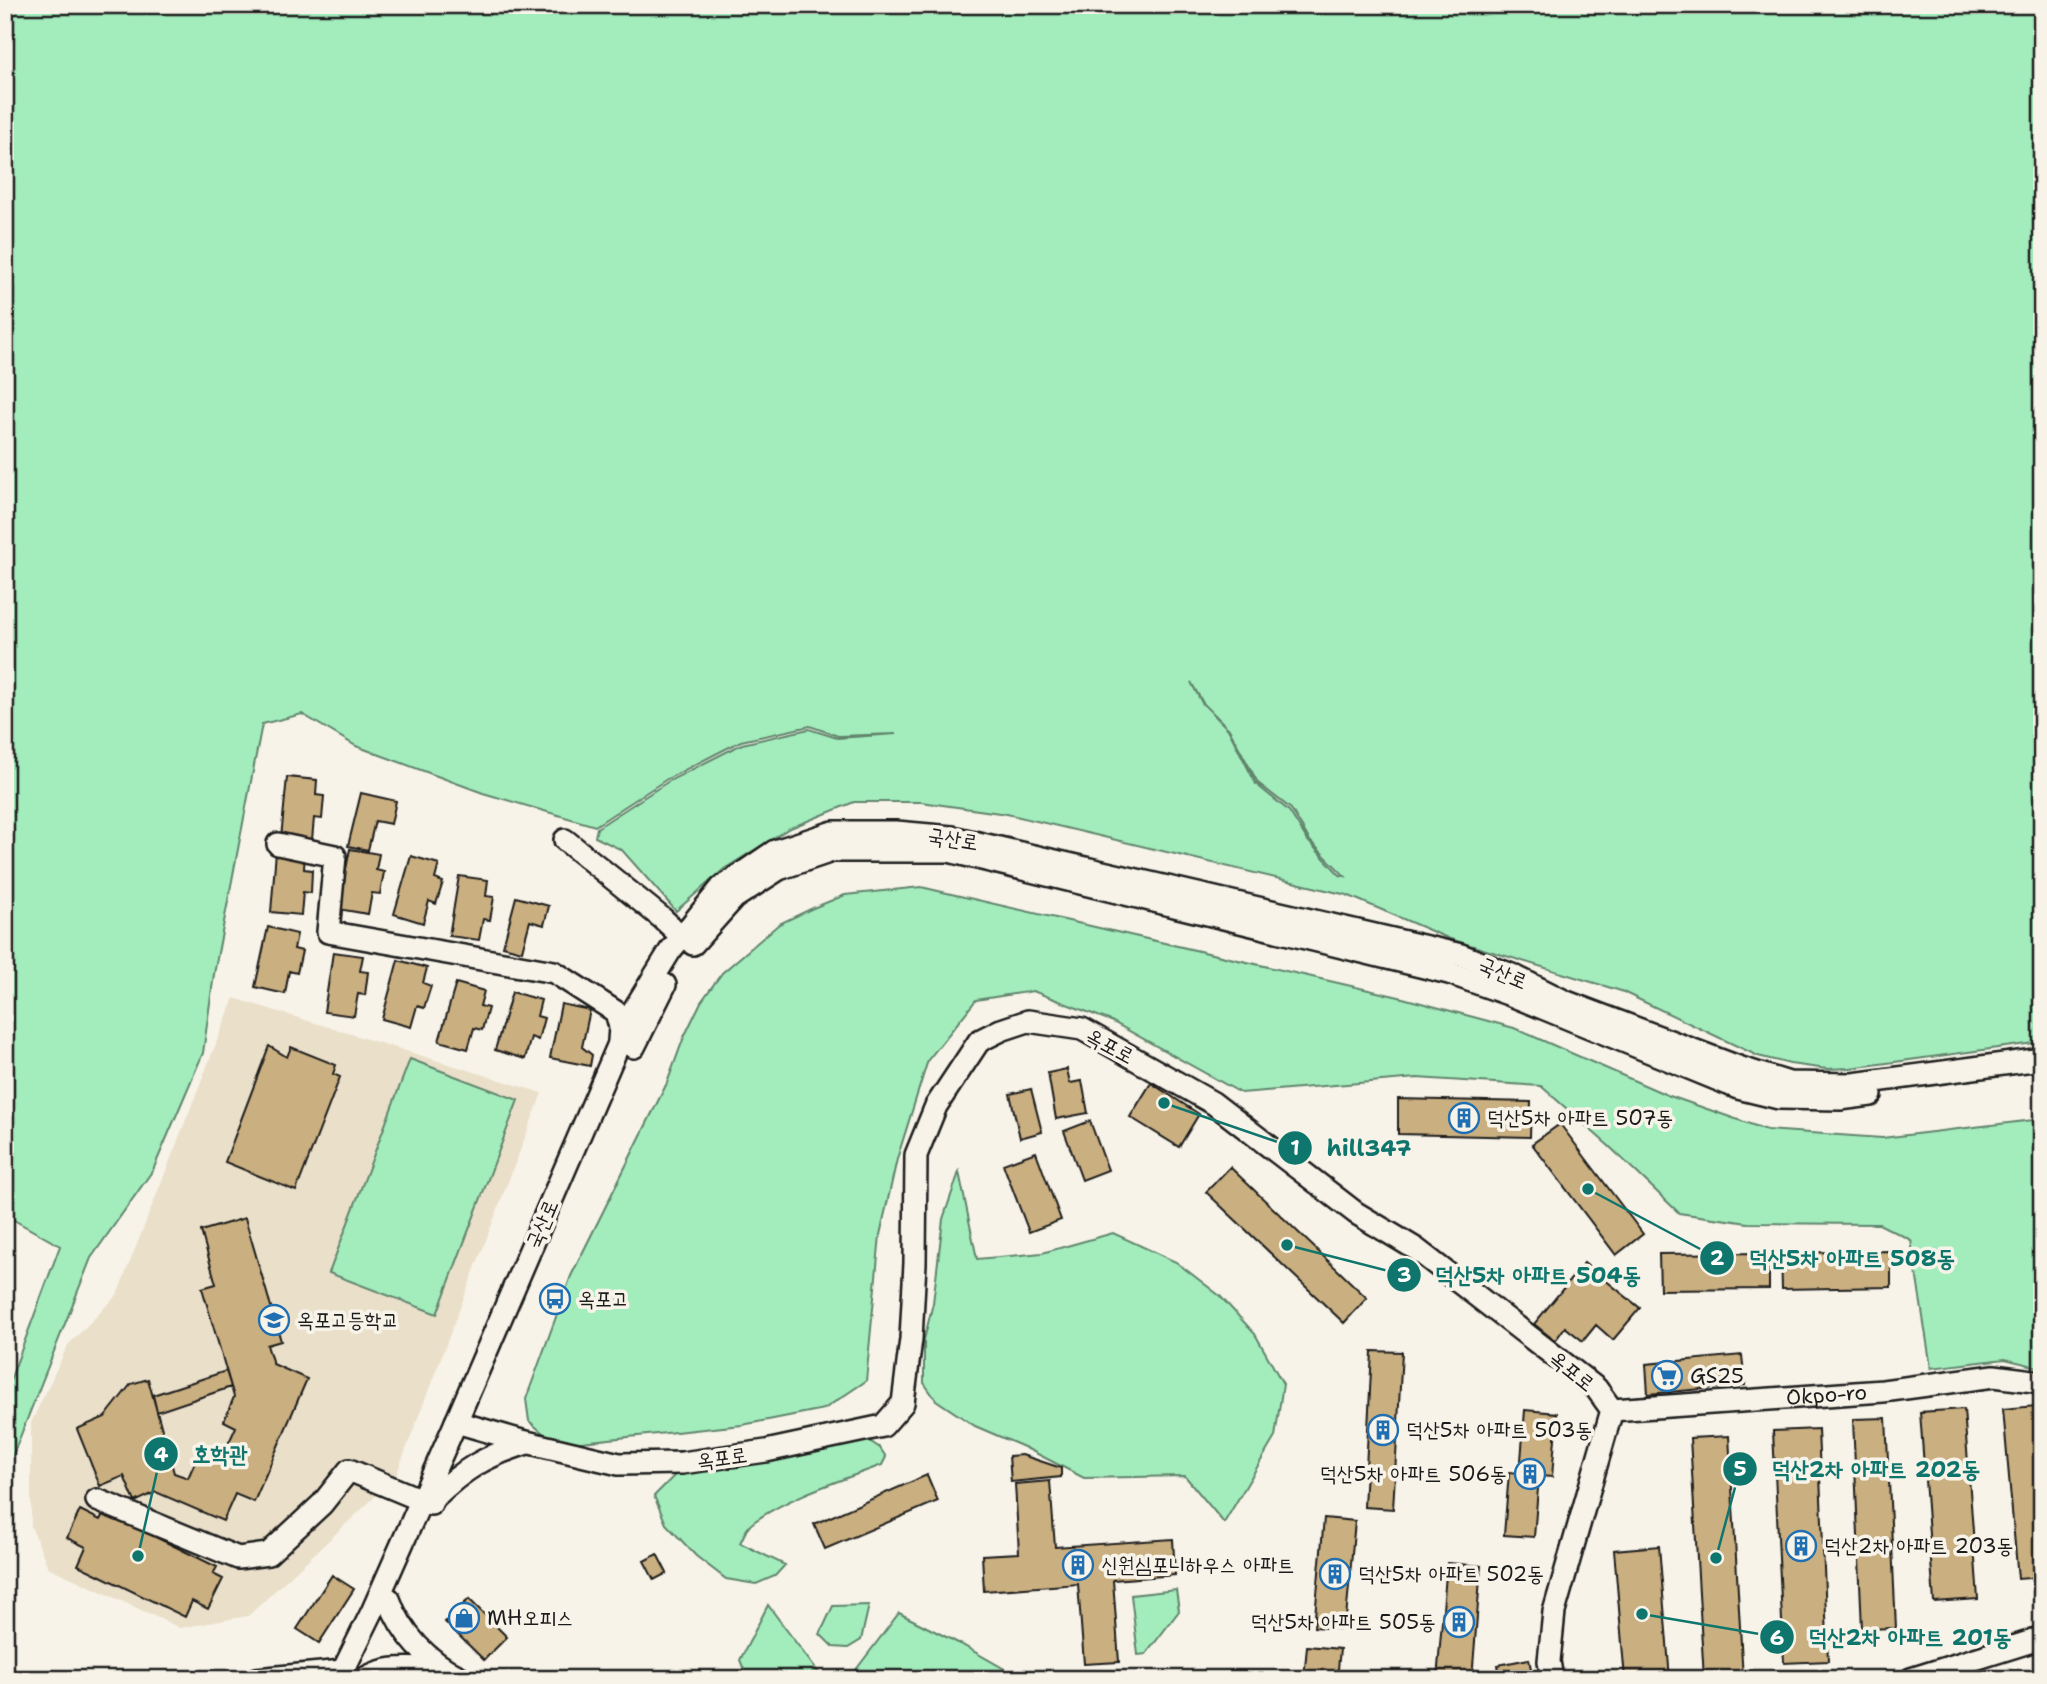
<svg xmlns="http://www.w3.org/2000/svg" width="2047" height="1684" font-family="'Shantell Sans','Poor Story',sans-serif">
	<rect width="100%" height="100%" fill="#f7f3e8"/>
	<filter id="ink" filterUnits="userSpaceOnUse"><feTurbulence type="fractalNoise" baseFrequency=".0143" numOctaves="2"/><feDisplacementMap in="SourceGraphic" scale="14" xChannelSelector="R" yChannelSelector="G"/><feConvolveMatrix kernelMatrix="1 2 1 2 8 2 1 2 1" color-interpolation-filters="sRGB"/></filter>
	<g filter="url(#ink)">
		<path fill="#eadfc9" d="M 234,998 L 542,1093 L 395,1478 L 248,1616 L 180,1628 L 48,1567 L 31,1526 L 31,1423 L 68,1345 L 117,1295 Z"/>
		<path fill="#a3edbd" stroke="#60846c" stroke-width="2" fill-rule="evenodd" d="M 5,5 L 2042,5 L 2042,1042 L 1850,1068 L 1827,1069 L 1790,1064 L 1758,1056 L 1621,991 L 1450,939 L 1347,895 L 1007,814 L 921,802 L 854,802 L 788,829 L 724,869 L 676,911 L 622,850 L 595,837 L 597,828 L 669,781 L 742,744 L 809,729 L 837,738 L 896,734 L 838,736 L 810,726 L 741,741 L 667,779 L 595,826 L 483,793 L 356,746 L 302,714 L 262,724 L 214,974 L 203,1053 L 153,1170 L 91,1258 L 5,1475 L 5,1394 L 60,1246 L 5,1215 ZM 1191,682 L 1203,703 L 1229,729 L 1258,783 L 1291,809 L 1310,841 L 1345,876 L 1340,875 L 1308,841 L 1289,811 L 1256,784 L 1228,729 L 1202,703 Z
			M 921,887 L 1399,997 L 1514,1028 L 1667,1095 L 1767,1130 L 1882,1138 L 2042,1119 L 2042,1368 L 2005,1359 L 1931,1368 L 1911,1240 L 1879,1224 L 1748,1223 L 1679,1213 L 1610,1147 L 1541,1086 L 1417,1078 L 1241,1093 L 1111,1021 L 1033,991 L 976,1000 L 928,1060 L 897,1159 L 880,1235 L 866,1381 L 824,1409 L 742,1425 L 581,1442 L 552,1441 L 529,1421 L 526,1399 L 571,1276 L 667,1083 L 684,1037 L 701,1002 L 722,973 L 779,924 L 813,908 L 845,895 Z
			M 410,1059 L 518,1100 L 437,1314 L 329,1273 Z
			M 959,1172 L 977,1259 L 1042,1253 L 1113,1233 L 1176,1262 L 1220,1296 L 1255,1334 L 1283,1384 L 1275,1437 L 1224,1523 L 1185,1476 L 1084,1478 L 1024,1447 L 975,1426 L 936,1400 L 924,1383 L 924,1340 L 933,1303 L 943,1219 Z
			M 865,1438 L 880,1448 L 886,1457 L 882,1465 C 840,1481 792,1495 755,1521 C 747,1526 744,1535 740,1543 L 785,1565 L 775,1576 L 756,1584 L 726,1579 L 696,1556 L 666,1524 L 654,1496 L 680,1470 Z
			M 1176,1590 L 1179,1611 L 1146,1654 L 1138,1655 L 1131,1595 Z
			M 768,1605 L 823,1679 L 748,1679 L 740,1660 Z
			M 869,1605 L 861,1640 L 848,1648 L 833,1647 L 820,1634 L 833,1606 Z
			M 899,1613 L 964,1646 L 1022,1679 L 849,1679 Z"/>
		<path fill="#caaf80" stroke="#1c1c1c" stroke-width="2" d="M 287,777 L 317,780 L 316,795 L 324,796 L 322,819 L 314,818 L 312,840 L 281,838 Z
			M 361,793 L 396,801 L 391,824 L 375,821 L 368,850 L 348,846 Z
			M 350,849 L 379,854 L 376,870 L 384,872 L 380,894 L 372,893 L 368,914 L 338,909 Z
			M 276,851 L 305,853 L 304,869 L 312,870 L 311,893 L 303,892 L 301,915 L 271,912 Z
			M 411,856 L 439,864 L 435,879 L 443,882 L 436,904 L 429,901 L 423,923 L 394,914 Z
			M 459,876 L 488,880 L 486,896 L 494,897 L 490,920 L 483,919 L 479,940 L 449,936 Z
			M 516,897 L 549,906 L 544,925 L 530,921 L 522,951 L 503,946 Z
			M 268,927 L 297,934 L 294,949 L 302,951 L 297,973 L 289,971 L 285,994 L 255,987 Z
			M 333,952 L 363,956 L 360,971 L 368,972 L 365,995 L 358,994 L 354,1016 L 324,1012 Z
			M 398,960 L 427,968 L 423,983 L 431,986 L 424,1008 L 417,1006 L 411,1027 L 382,1019 Z
			M 456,983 L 484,991 L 480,1006 L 488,1008 L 482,1030 L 474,1028 L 468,1049 L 439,1041 Z
			M 512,992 L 541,1000 L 537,1016 L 544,1018 L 538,1040 L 531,1037 L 525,1059 L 495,1050 Z
			M 561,1004 L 590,1010 L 582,1047 L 592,1055 L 590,1066 L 550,1058 Z
			M 269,1046 L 287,1057 L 291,1047 L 336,1065 L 333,1074 L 340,1077 L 296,1191 L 225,1162 Z
			M 1067,1069 L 1070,1083 L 1082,1081 L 1088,1113 L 1056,1119 L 1048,1073 Z
			M 1151,1083 L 1199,1114 L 1179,1147 L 1130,1117 Z
			M 1031,1089 L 1042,1132 L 1020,1138 L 1010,1094 Z
			M 1398,1099 L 1531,1102 L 1530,1137 L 1398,1134 Z
			M 1090,1121 L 1108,1170 L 1082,1180 L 1064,1131 Z
			M 1560,1124 L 1643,1234 L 1616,1255 L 1532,1144 Z
			M 1036,1152 L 1061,1220 L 1029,1232 L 1003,1164 Z
			M 1230,1167 L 1367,1298 L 1344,1323 L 1206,1192 Z
			M 245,1218 L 281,1341 L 267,1345 L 273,1364 L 307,1379 L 254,1502 L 235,1494 L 223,1521 L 156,1492 L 135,1502 L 124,1476 L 100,1486 L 77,1429 L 105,1417 L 131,1384 L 148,1379 L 174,1473 L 188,1478 L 199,1453 L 220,1462 L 236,1427 L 224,1421 L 234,1397 L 202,1288 L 216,1284 L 201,1231 Z
			M 1891,1251 L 1891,1287 L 1782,1289 L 1781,1253 Z
			M 1769,1253 L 1769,1289 L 1660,1290 L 1659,1254 Z
			M 1584,1263 L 1640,1308 L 1613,1340 L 1596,1325 L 1583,1341 L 1565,1327 L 1555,1341 L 1534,1324 Z
			M 1372,1351 L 1402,1352 L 1393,1509 L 1364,1507 Z
			M 1742,1355 L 1745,1385 L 1648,1394 L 1646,1364 Z
			M 226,1371 L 231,1387 L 157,1412 L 153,1395 Z
			M 2036,1406 L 2042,1471 L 2042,1577 L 2018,1579 L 2003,1409 Z
			M 1964,1409 L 1978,1599 L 1934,1602 L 1920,1412 Z
			M 1525,1410 L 1557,1413 L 1552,1477 L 1539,1476 L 1534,1537 L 1504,1535 L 1509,1472 L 1520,1473 Z
			M 1886,1418 L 1896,1628 L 1862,1629 L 1853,1419 Z
			M 1818,1429 L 1828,1661 L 1784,1663 L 1773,1431 Z
			M 1729,1436 L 1743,1679 L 1704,1679 L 1690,1438 Z
			M 1022,1455 L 1061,1468 L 1061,1477 L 1011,1482 L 1009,1456 Z
			M 927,1475 L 938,1501 L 825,1549 L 814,1524 Z
			M 1050,1481 L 1055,1547 L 1173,1539 L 1175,1575 L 1113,1580 L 1119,1662 L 1084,1664 L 1078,1584 L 984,1591 L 982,1555 L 1019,1553 L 1015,1484 Z
			M 80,1510 L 100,1520 L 104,1512 L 217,1567 L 213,1574 L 223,1579 L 208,1609 L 192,1601 L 185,1617 L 78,1565 L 86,1547 L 67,1538 Z
			M 1324,1518 L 1355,1521 L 1345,1629 L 1314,1627 Z
			M 1659,1546 L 1670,1679 L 1625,1679 L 1614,1550 Z
			M 657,1554 L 667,1573 L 654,1580 L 644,1561 Z
			M 1447,1563 L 1481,1566 L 1472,1679 L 1437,1679 Z
			M 332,1575 L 354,1589 L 319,1643 L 297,1629 Z
			M 469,1599 L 507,1637 L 484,1660 L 445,1622 Z
			M 1307,1646 L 1340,1649 L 1337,1679 L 1304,1679 Z
			M 1529,1659 L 1533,1679 L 1501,1679 L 1498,1665 Z"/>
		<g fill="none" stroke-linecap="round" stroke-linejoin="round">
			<g stroke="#1c1c1c" stroke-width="26">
				<g id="minor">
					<path d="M 565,840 L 663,919 L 682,937"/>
					<path d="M 278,844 L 335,856 L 328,932 L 554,972 L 616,1012 L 620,1027 L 619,1041"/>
					<path d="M 693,944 L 734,898 L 779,869 L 832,851 L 949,851 L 1449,973 L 1511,995 L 1738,1088 L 1779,1098 L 1840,1099 L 1871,1095"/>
					<path d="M 634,1047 L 665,985"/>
					<path id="s1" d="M 1612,1410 L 1883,1391 L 1994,1376 L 2042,1382"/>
					<path d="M 456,1422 L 522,1441 L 619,1464 L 682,1463 L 766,1451 L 883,1426 L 903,1403 L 911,1339 L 915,1263 L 916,1155 L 936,1106 L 979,1041 L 1001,1030 L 1028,1021 L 1082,1029 L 1213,1103 L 1356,1213 L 1416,1249 L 1596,1388 L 1612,1410 L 1554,1612 L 1549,1661 L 1552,1679"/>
					<path d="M 434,1498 C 465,1468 486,1456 527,1443"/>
					<path d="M 97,1500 L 238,1558 L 268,1554 L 322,1504 L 349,1470 L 431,1504"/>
					<path d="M 389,1599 C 402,1636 427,1661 463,1679"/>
					<path d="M 256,1679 L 343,1671"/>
					<path d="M 339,1679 L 372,1612 L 456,1422 L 633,1011 L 670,951 L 721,888 L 775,851 L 833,832 L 896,832 L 952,837 L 1461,955 L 1512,975 L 1564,1001 L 1741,1068 L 1789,1083 L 1853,1084 L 2042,1059"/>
					<path d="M 364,1679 C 389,1663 415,1670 443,1669"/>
					<path d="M 1911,1679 L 2042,1638"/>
				</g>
			</g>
			<use href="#minor" stroke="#f7f3e8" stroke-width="21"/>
		</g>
	</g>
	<defs>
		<g id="building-ring" transform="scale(1.575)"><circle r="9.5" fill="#f7f3e8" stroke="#1f6fb2" stroke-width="1.5"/><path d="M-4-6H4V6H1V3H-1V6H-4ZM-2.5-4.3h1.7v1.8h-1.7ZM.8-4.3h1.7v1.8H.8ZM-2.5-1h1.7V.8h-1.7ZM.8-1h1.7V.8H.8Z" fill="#1f6fb2"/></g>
		<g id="bus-ring" transform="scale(1.575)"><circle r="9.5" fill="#f7f3e8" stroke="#1f6fb2" stroke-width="1.5"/><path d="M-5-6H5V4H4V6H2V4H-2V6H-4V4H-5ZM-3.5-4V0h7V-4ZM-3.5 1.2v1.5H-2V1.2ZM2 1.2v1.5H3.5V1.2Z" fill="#1f6fb2"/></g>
		<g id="school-ring" transform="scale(1.575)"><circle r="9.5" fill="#f7f3e8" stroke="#1f6fb2" stroke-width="1.5"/><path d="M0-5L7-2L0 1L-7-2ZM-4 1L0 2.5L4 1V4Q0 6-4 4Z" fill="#1f6fb2"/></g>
		<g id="supermarket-ring" transform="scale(1.575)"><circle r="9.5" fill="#f7f3e8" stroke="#1f6fb2" stroke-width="1.5"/><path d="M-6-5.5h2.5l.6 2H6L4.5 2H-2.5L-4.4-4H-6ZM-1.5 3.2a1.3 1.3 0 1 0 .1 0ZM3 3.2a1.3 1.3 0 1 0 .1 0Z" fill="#1f6fb2"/></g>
		<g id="shop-ring" transform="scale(1.575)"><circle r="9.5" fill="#f7f3e8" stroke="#1f6fb2" stroke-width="1.5"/><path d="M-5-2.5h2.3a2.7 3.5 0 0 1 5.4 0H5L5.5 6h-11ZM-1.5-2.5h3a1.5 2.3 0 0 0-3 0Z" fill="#1f6fb2"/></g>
	</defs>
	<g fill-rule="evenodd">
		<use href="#building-ring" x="1464" y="1118"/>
		<use href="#bus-ring" x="555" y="1299"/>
		<use href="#school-ring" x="274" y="1320"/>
		<use href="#supermarket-ring" x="1667" y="1376"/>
		<use href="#building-ring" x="1383" y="1430"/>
		<use href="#building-ring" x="1530" y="1474"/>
		<use href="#building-ring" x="1801" y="1546"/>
		<use href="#building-ring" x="1078" y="1565"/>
		<use href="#building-ring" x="1335" y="1574"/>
		<use href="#shop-ring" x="464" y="1618"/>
		<use href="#building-ring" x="1459" y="1622"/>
	</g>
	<g text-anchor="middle" stroke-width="7" stroke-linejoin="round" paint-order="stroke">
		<g font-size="21" fill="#1c1c1c" stroke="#f7f3e8">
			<text transform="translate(953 839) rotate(9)" y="7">국산로</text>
			<text transform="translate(1503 973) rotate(23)" y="7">국산로</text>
			<text transform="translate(1110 1046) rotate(28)" y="7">옥포로</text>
			<text transform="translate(542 1224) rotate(-67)" y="7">국산로</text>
			<text transform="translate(1572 1371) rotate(39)" y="7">옥포로</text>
			<text dy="7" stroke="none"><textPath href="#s1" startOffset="215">Okpo-ro</textPath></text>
			<text transform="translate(722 1458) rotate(-8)" y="7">옥포로</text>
		</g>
		<g font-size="21" fill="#1c1c1c" stroke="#f7f3e8" text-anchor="start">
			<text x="1487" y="1125">덕산5차 아파트 507동</text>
			<text x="578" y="1306">옥포고</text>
			<text x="297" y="1327">옥포고등학교</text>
			<text x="1690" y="1383">GS25</text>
			<text x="1406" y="1437">덕산5차 아파트 503동</text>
			<text x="1507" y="1481" text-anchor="end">덕산5차 아파트 506동</text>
			<text x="1824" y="1553">덕산2차 아파트 203동</text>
			<text x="1101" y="1572">신원심포니하우스 아파트</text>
			<text x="1358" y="1581">덕산5차 아파트 502동</text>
			<text x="487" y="1625">MH오피스</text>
			<text x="1436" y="1629" text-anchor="end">덕산5차 아파트 505동</text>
		</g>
	</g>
	<path fill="none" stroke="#0f766e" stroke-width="2.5" d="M1164 1103L1295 1148M1588 1189L1717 1258M1287 1245L1404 1275M138 1556L161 1454M1716 1558L1740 1469M1642 1614L1777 1637"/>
	<g fill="#0f766e" stroke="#f7f3e8" stroke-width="2.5">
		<circle cx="1164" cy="1103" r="7"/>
		<circle cx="1588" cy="1189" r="7"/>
		<circle cx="1287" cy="1245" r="7"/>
		<circle cx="138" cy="1556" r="7"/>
		<circle cx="1716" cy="1558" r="7"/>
		<circle cx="1642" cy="1614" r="7"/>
		<circle cx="1295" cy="1148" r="18"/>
		<circle cx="1717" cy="1258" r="18"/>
		<circle cx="1404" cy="1275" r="18"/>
		<circle cx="161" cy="1454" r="18"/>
		<circle cx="1740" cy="1469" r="18"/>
		<circle cx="1777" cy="1637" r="18"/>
	</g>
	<g font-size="21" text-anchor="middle" font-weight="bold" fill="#fff">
		<text x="1295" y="1155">1</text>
		<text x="1717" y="1265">2</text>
		<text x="1404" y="1282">3</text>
		<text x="161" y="1462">4</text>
		<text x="1740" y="1476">5</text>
		<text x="1777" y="1645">6</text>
	</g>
	<g font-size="23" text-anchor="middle" font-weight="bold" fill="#0f766e" stroke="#f7f3e8" stroke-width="7" stroke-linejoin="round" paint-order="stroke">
		<text x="1369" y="1156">hill347</text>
		<text x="1852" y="1266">덕산5차 아파트 508동</text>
		<text x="1538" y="1283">덕산5차 아파트 504동</text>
		<text x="220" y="1462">호학관</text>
		<text x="1876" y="1477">덕산2차 아파트 202동</text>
		<text x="1910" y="1645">덕산2차 아파트 201동</text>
	</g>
	<rect width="2047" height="1684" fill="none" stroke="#f7f3e8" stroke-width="28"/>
	<rect x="14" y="14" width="2019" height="1656" fill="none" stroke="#1c1c1c" stroke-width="2.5" filter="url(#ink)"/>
</svg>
